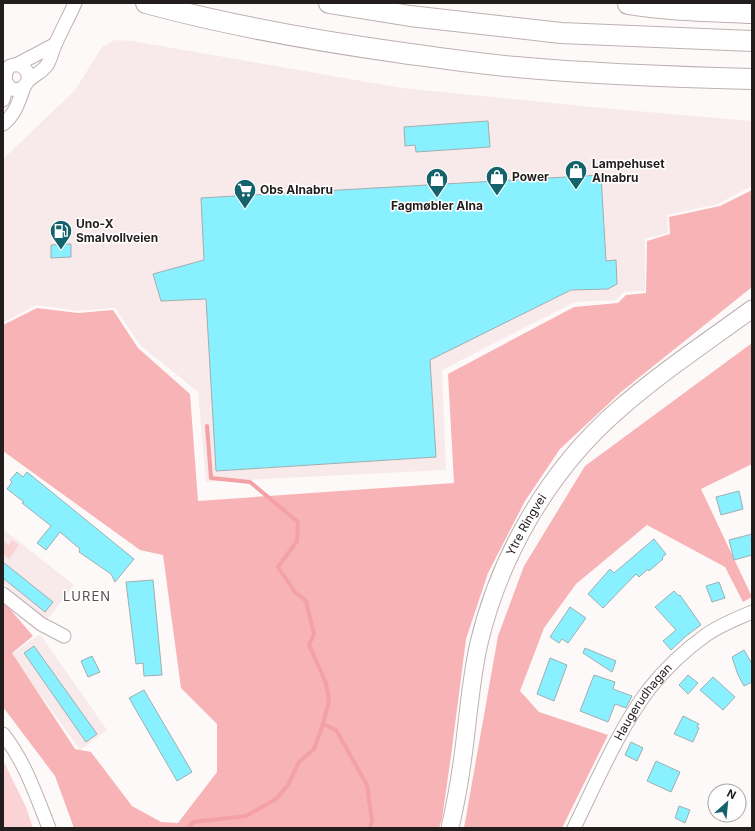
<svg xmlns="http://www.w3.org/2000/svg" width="755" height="831" font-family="Inter,sans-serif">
	<rect width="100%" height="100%" fill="#fef9f9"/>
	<path fill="#f8eaea" d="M 115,40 L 132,41 L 402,88 L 602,108 L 752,121 L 752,186 L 718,204 L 667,215 L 668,233 L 645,239 L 645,291 L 624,292 L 616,300 L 575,302 L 442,370 L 446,470 L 206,482 L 198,392 L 141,346 L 115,308 L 78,311 L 36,305 L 3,323 L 3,159 L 75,90 L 102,47 Z
		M 3,529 L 74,585 L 47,620 L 3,583 Z
		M 40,634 L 107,730 L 80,750 L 11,654 Z"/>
	<path fill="#fcd3d4" d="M 12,540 L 19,545 L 9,559 L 3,554 L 3,541 L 9,545 Z
		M 3,760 L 26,807 L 33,828 L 3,828 Z"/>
	<path fill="#f7b3b6" d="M 752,190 L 752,287 L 621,392 L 560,449 L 525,501 L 488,573 L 466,639 L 451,756 L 442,819 L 439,828 L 74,828 L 55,776 L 3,707 L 3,601 L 33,636 L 12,653 L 75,749 L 91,752 L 132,806 L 161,822 L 178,823 L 217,772 L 217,724 L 181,688 L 163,555 L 140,550 L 3,451 L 3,325 L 37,308 L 78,313 L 113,310 L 138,348 L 190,394 L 198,501 L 454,483 L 448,374 L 574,307 L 618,303 L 626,295 L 646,293 L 647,241 L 670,234 L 669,217 L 720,206 Z
		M 752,343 L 752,464 L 701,489 L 752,597 L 743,602 L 725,567 L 647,525 L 576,584 L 544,628 L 520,691 L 539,712 L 608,735 L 562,828 L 464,828 L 498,636 L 524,566 L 585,466 Z"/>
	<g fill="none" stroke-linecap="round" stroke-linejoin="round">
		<path stroke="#f4a1a5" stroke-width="4" d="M 207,426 L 211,478 L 250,482 L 298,522 L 297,541 L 278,567 L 295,592 L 306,601 L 314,634 L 309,645 L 326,683 L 329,701 L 323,724 L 336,730 L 367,785 L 372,821 L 370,828
			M 188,828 L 193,822 L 246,816 L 276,799 L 288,785 L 299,762 L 314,749 L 323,724"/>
	</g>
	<path fill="#88f0ff" stroke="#a0aeb0" d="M 488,121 L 490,147 L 416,152 L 415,145 L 405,146 L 404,127 Z
		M 601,175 L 606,261 L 616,260 L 617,284 L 608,289 L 571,290 L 430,360 L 436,457 L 216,471 L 206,299 L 161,301 L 153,274 L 204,260 L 201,198 Z
		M 71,244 L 71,257 L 51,258 L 51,245 Z
		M 17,472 L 23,477 L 27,472 L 134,559 L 115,582 L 111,574 L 79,552 L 80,549 L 60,532 L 46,550 L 37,543 L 51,526 L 22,503 L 24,502 L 7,489 L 12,482 L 10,480 Z
		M 739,491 L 743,509 L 721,515 L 716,497 Z
		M 752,534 L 752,555 L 734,560 L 729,540 Z
		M 654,539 L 666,554 L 662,558 L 663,559 L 649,571 L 648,569 L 639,577 L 636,574 L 603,608 L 588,594 L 610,569 L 614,573 Z
		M 3,562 L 53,602 L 45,612 L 3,578 Z
		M 153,580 L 162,675 L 144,676 L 143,663 L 136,664 L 126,582 Z
		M 719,582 L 725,598 L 712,602 L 706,586 Z
		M 674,591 L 679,596 L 680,595 L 701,625 L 686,636 L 671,650 L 663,641 L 676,630 L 655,607 Z
		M 570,607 L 586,618 L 568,643 L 562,639 L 559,643 L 550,637 Z
		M 34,646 L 97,734 L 86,742 L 24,653 Z
		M 585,648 L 616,661 L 612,672 L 583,653 Z
		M 744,650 L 752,664 L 752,682 L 744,686 L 738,675 L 732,657 Z
		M 92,656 L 100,672 L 88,677 L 81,661 Z
		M 550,658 L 567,665 L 554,701 L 537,694 Z
		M 594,675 L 615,682 L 613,689 L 632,696 L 626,708 L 615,704 L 608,722 L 580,711 Z
		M 688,675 L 698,683 L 688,694 L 679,685 Z
		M 713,677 L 735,697 L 723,710 L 700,690 Z
		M 144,690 L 192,772 L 177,781 L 129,698 Z
		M 683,716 L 699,724 L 697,727 L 699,728 L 693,742 L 674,734 Z
		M 631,742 L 643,748 L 637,761 L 625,755 Z
		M 656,761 L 680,772 L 671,792 L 647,781 Z
		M 679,806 L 690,810 L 685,823 L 675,818 Z"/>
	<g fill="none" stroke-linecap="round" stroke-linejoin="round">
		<g stroke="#beb0b1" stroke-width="15">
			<g id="minor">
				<path d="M 18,64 L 54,45"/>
				<path d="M 28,81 L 28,73 C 23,65 18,63 10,66 C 0,77 8,95 22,88 C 25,86 26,84 28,81 C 34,75 42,72 47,65 C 51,59 52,51 55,45 C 61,31 69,17 75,3"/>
				<path d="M 3,100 L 7,84"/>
				<path d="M 3,124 C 15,115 19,101 24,87"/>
				<path d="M 3,594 L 41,624 L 64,636"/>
				<path d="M 3,734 C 25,762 36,795 49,828"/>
				<path id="s1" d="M 574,828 C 596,783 619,729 649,689 C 665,669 685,650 706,635 C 720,625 736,619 752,612"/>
			</g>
		</g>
		<g stroke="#beb0b1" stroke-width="19">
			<g id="major">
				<path id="s2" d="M 450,828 C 455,806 459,785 462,763 C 468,723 470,682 479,643 C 500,555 549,470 618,410 C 660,373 707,342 752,309"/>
			</g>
		</g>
		<g stroke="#beb0b1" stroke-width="22">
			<path id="highway" d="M 146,3 C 230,26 317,41 403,53 C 440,58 478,64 516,67 C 594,74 673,77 752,79
				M 329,3 L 410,16 L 561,33 L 752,41
				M 628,4 C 670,11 710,11 752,13"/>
		</g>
		<use href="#minor" stroke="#fff" stroke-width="13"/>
		<use href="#major" stroke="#fff" stroke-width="17"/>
		<use href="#highway" stroke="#fff" stroke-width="20"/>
	</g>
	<defs>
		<g id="shop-pin" transform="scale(1.15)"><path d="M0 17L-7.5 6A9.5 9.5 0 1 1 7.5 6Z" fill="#14626b" stroke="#fff"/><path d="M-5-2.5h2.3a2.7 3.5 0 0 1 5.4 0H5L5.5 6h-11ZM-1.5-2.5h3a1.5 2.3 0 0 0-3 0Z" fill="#fff"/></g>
		<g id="supermarket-pin" transform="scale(1.15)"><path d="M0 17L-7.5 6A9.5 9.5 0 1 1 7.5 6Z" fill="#14626b" stroke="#fff"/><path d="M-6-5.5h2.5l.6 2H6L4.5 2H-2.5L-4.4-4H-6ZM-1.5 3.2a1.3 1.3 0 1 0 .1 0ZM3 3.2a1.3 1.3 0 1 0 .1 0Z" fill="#fff"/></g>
		<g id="fuel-pin" transform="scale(1.15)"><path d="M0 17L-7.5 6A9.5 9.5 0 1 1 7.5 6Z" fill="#14626b" stroke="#fff"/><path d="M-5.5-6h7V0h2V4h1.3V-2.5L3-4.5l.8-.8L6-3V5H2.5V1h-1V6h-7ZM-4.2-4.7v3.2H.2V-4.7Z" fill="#fff"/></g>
	</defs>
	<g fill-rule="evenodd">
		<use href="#shop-pin" x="576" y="171"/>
		<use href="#shop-pin" x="497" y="177"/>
		<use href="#shop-pin" x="437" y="179"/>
		<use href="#supermarket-pin" x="245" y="190"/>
		<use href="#fuel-pin" x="61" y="231"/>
	</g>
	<g text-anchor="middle" stroke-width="3" stroke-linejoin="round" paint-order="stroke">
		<g font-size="12" font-weight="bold" fill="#231e1e" stroke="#fff" text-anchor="start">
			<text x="592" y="168">Lampehuset<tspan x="592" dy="14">Alnabru</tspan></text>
			<text x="512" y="181">Power</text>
			<text x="260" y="194">Obs Alnabru</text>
			<text x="437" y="210" text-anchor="middle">Fagmøbler Alna</text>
			<text x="76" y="228">Uno-X<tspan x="76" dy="14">Smalvollveien</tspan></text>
		</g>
		<g font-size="12" fill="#231e1e" stroke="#fff">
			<text dy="4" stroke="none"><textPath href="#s2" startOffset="315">Ytre Ringvei</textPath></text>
			<text dy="4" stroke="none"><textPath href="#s1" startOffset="144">Haugerudhagan</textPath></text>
		</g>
		<g font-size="13" letter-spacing="1" fill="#5a4e4f" stroke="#fff">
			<text x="87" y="601">LUREN</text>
		</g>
	</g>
	<rect width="755" height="831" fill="none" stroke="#231e1e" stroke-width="8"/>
	<g transform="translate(727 803) rotate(27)"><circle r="19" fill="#ffffff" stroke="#a7a5a5"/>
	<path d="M0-3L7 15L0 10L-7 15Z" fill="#14626b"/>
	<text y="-6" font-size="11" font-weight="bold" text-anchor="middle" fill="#231e1e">N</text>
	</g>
</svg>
